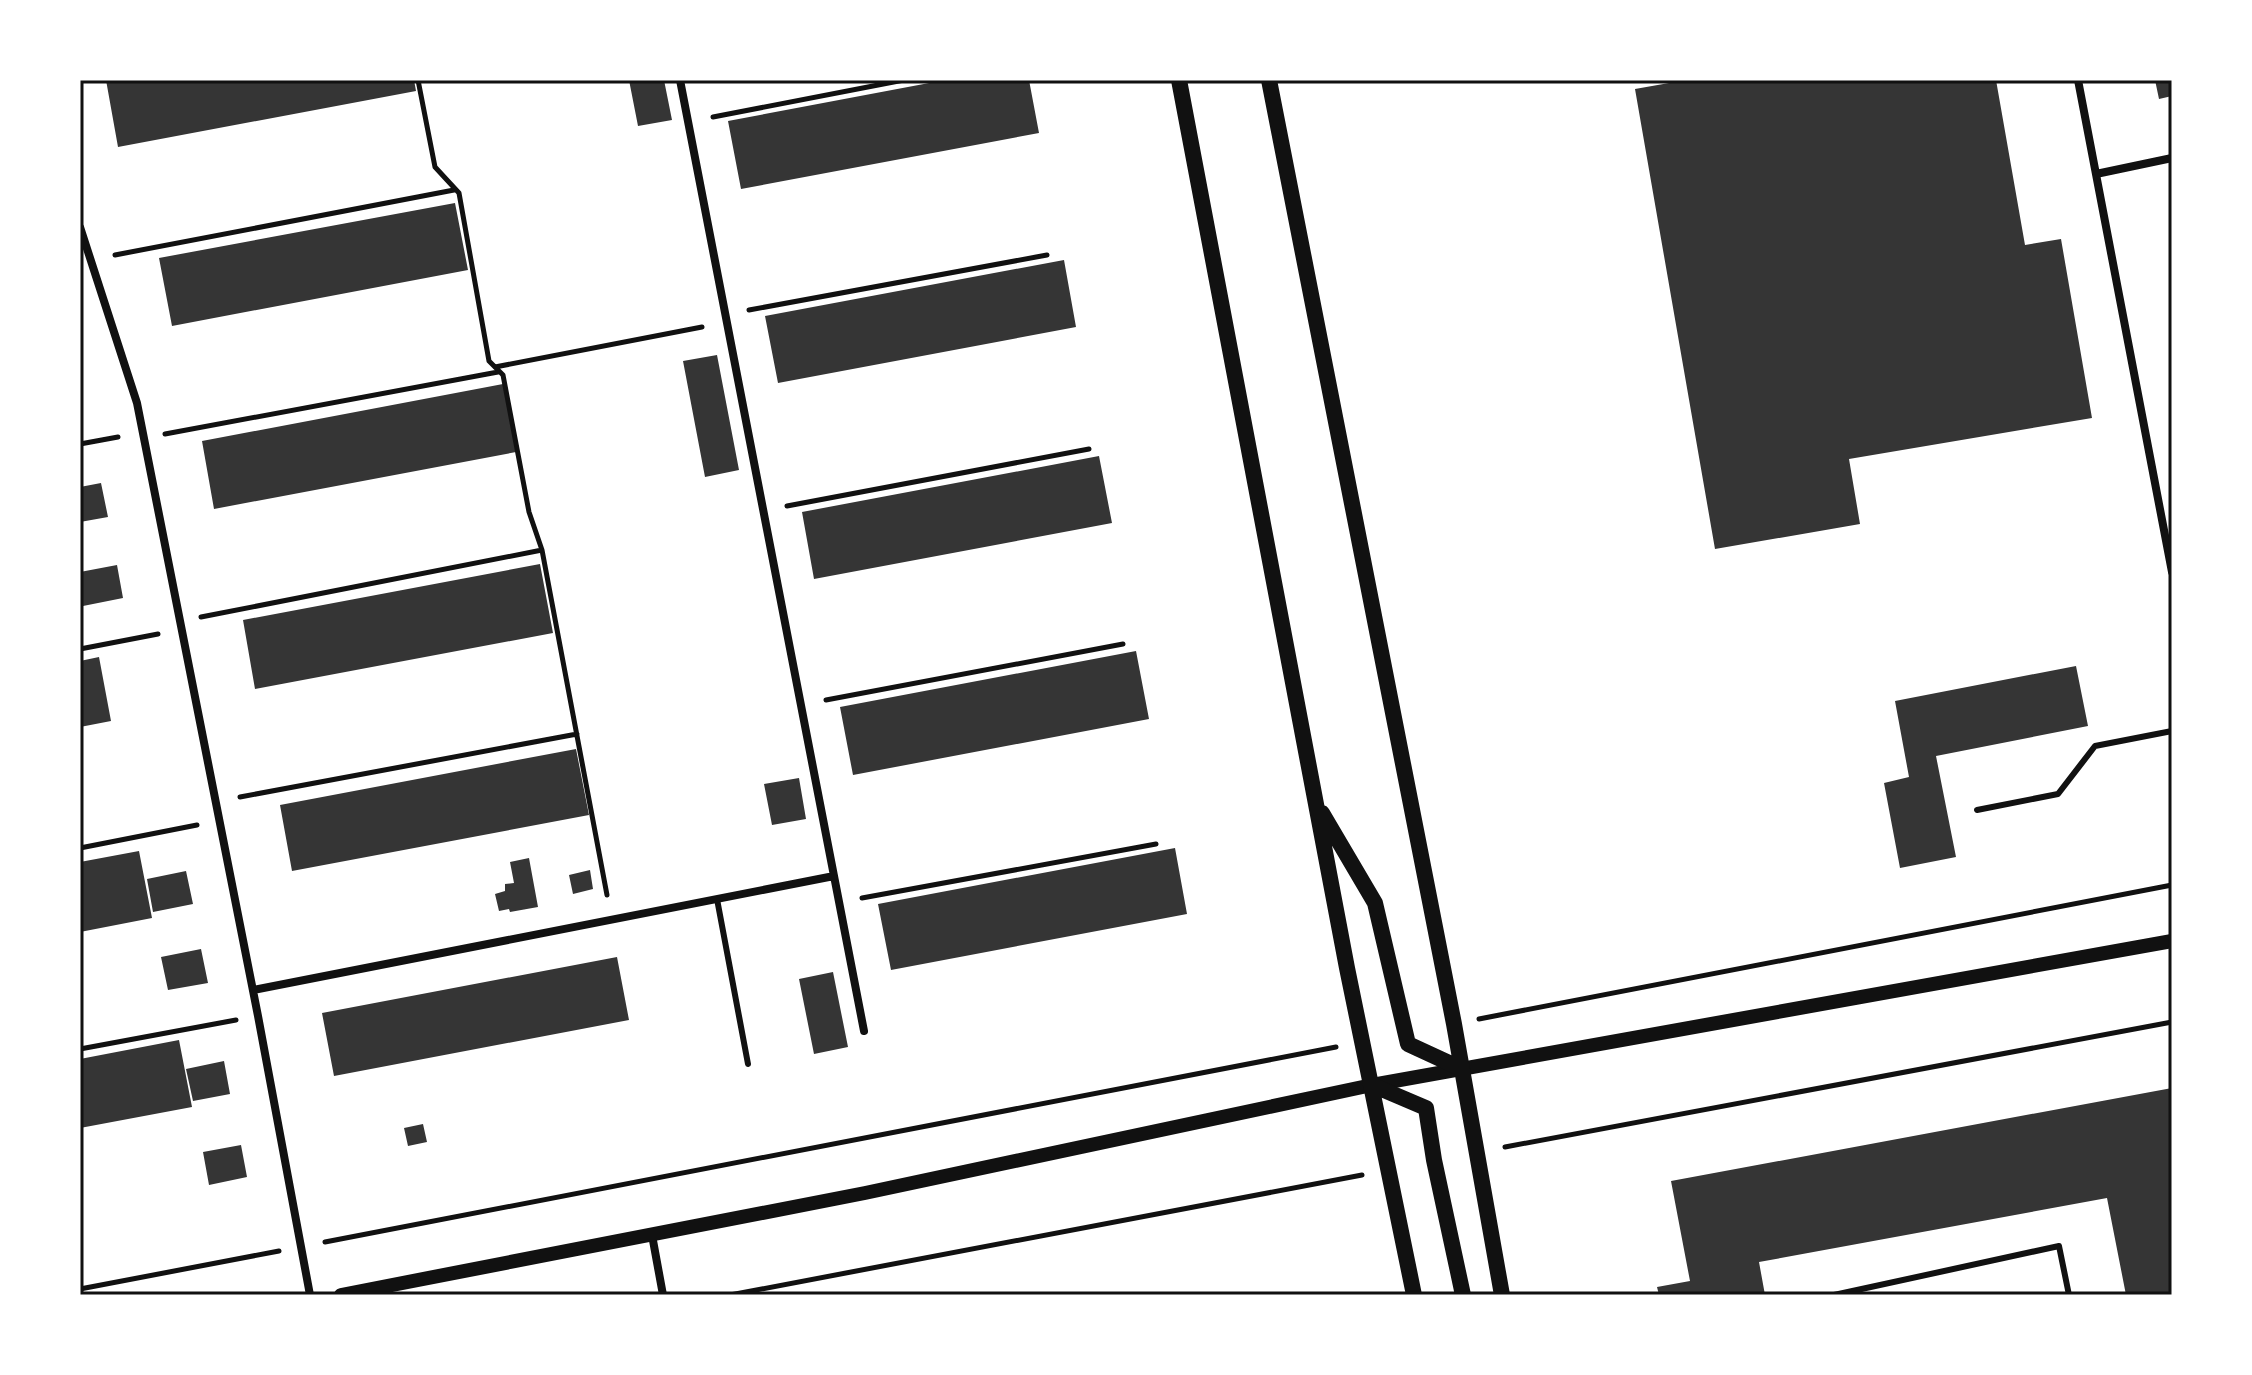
<svg xmlns="http://www.w3.org/2000/svg" width="2252" height="1375" font-family="'IBM Plex Sans',sans-serif">
	<rect width="100%" height="100%" fill="#fff"/>
	<path fill="#353535" d="M 106,80 L 414,80 L 416,91 L 118,147 Z
		M 629,80 L 664,80 L 672,120 L 638,126 Z
		M 945,80 L 1029,80 L 1039,133 L 741,189 L 728,121 Z
		M 1686,80 L 1996,80 L 2025,245 L 2061,239 L 2092,418 L 1849,459 L 1860,524 L 1715,549 L 1635,89 Z
		M 2155,80 L 2172,80 L 2172,96 L 2159,99 Z
		M 455,203 L 468,270 L 172,326 L 159,258 Z
		M 1064,260 L 1076,327 L 778,383 L 765,316 Z
		M 717,355 L 739,470 L 705,477 L 683,361 Z
		M 503,384 L 516,452 L 214,509 L 202,441 Z
		M 1099,456 L 1112,523 L 814,579 L 802,512 Z
		M 101,483 L 108,517 L 80,522 L 80,487 Z
		M 540,564 L 553,633 L 255,689 L 243,620 Z
		M 117,565 L 123,598 L 83,606 L 80,589 L 80,572 Z
		M 1136,651 L 1149,719 L 853,775 L 840,707 Z
		M 99,657 L 111,721 L 80,727 L 80,661 Z
		M 2076,666 L 2088,726 L 1936,756 L 1956,857 L 1900,868 L 1884,783 L 1909,777 L 1895,701 Z
		M 576,749 L 589,815 L 292,871 L 280,805 Z
		M 799,778 L 806,819 L 772,825 L 764,784 Z
		M 1175,848 L 1187,914 L 891,970 L 878,904 Z
		M 139,851 L 152,918 L 80,932 L 80,862 Z
		M 529,858 L 538,907 L 510,912 L 509,909 L 499,911 L 495,894 L 505,891 L 505,884 L 514,883 L 510,862 Z
		M 590,870 L 593,889 L 573,894 L 569,875 Z
		M 186,871 L 193,904 L 153,912 L 147,879 Z
		M 201,949 L 208,983 L 168,990 L 161,957 Z
		M 617,957 L 629,1020 L 334,1076 L 322,1013 Z
		M 833,972 L 848,1047 L 814,1054 L 799,979 Z
		M 179,1040 L 192,1107 L 80,1128 L 80,1059 Z
		M 224,1061 L 230,1094 L 193,1101 L 186,1069 Z
		M 2172,1088 L 2172,1295 L 2126,1295 L 2107,1198 L 1759,1262 L 1765,1295 L 1659,1295 L 1657,1287 L 1690,1281 L 1671,1181 Z
		M 423,1124 L 427,1142 L 408,1146 L 404,1128 Z
		M 241,1145 L 247,1177 L 209,1185 L 203,1152 Z"/>
	<g fill="none" stroke-linecap="round" stroke-linejoin="round">
		<path stroke="#111" stroke-width="5" d="M 418,80 L 435,167 L 459,193 L 489,361 L 503,375 L 529,512 L 542,550 L 607,895
			M 713,117 L 904,80
			M 115,255 L 454,190
			M 749,310 L 1047,255
			M 495,367 L 702,327
			M 165,434 L 498,372
			M 80,444 L 118,437
			M 787,506 L 1089,449
			M 201,617 L 542,550
			M 80,649 L 158,634
			M 826,700 L 1123,644
			M 240,797 L 577,734
			M 80,848 L 197,825
			M 862,898 L 1156,844
			M 1479,1019 L 2172,885
			M 80,1049 L 236,1020
			M 1505,1147 L 2172,1022
			M 325,1242 L 1336,1047
			M 80,1289 L 279,1251
			M 730,1295 L 1362,1175"/>
		<path stroke="#111" stroke-width="6" d="M 1977,810 L 2058,794 L 2095,746 L 2172,731
			M 717,899 L 748,1064
			M 1834,1295 L 2059,1246 L 2069,1295"/>
		<path stroke="#111" stroke-width="8" d="M 680,80 L 864,1031
			M 2078,80 L 2172,572
			M 2096,174 L 2172,158
			M 80,227 L 137,403 L 258,1016 L 310,1295
			M 253,990 L 834,876
			M 652,1235 L 663,1295"/>
		<path stroke="#111" stroke-width="14" d="M 341,1295 L 865,1193 L 1372,1085 L 2172,941"/>
		<path stroke="#111" stroke-width="16" d="M 1179,80 L 1347,968 L 1414,1295
			M 1269,80 L 1454,1024 L 1502,1295
			M 1322,813 L 1375,903 L 1408,1044 L 1460,1068
			M 1372,1085 L 1426,1108 L 1434,1160 L 1463,1295"/>
	</g>
	<rect width="2252" height="1375" fill="none" stroke="#ffffff" stroke-width="164"/>
	<rect x="82" y="82" width="2088" height="1211" fill="none" stroke="#111" stroke-width="3"/>
</svg>
